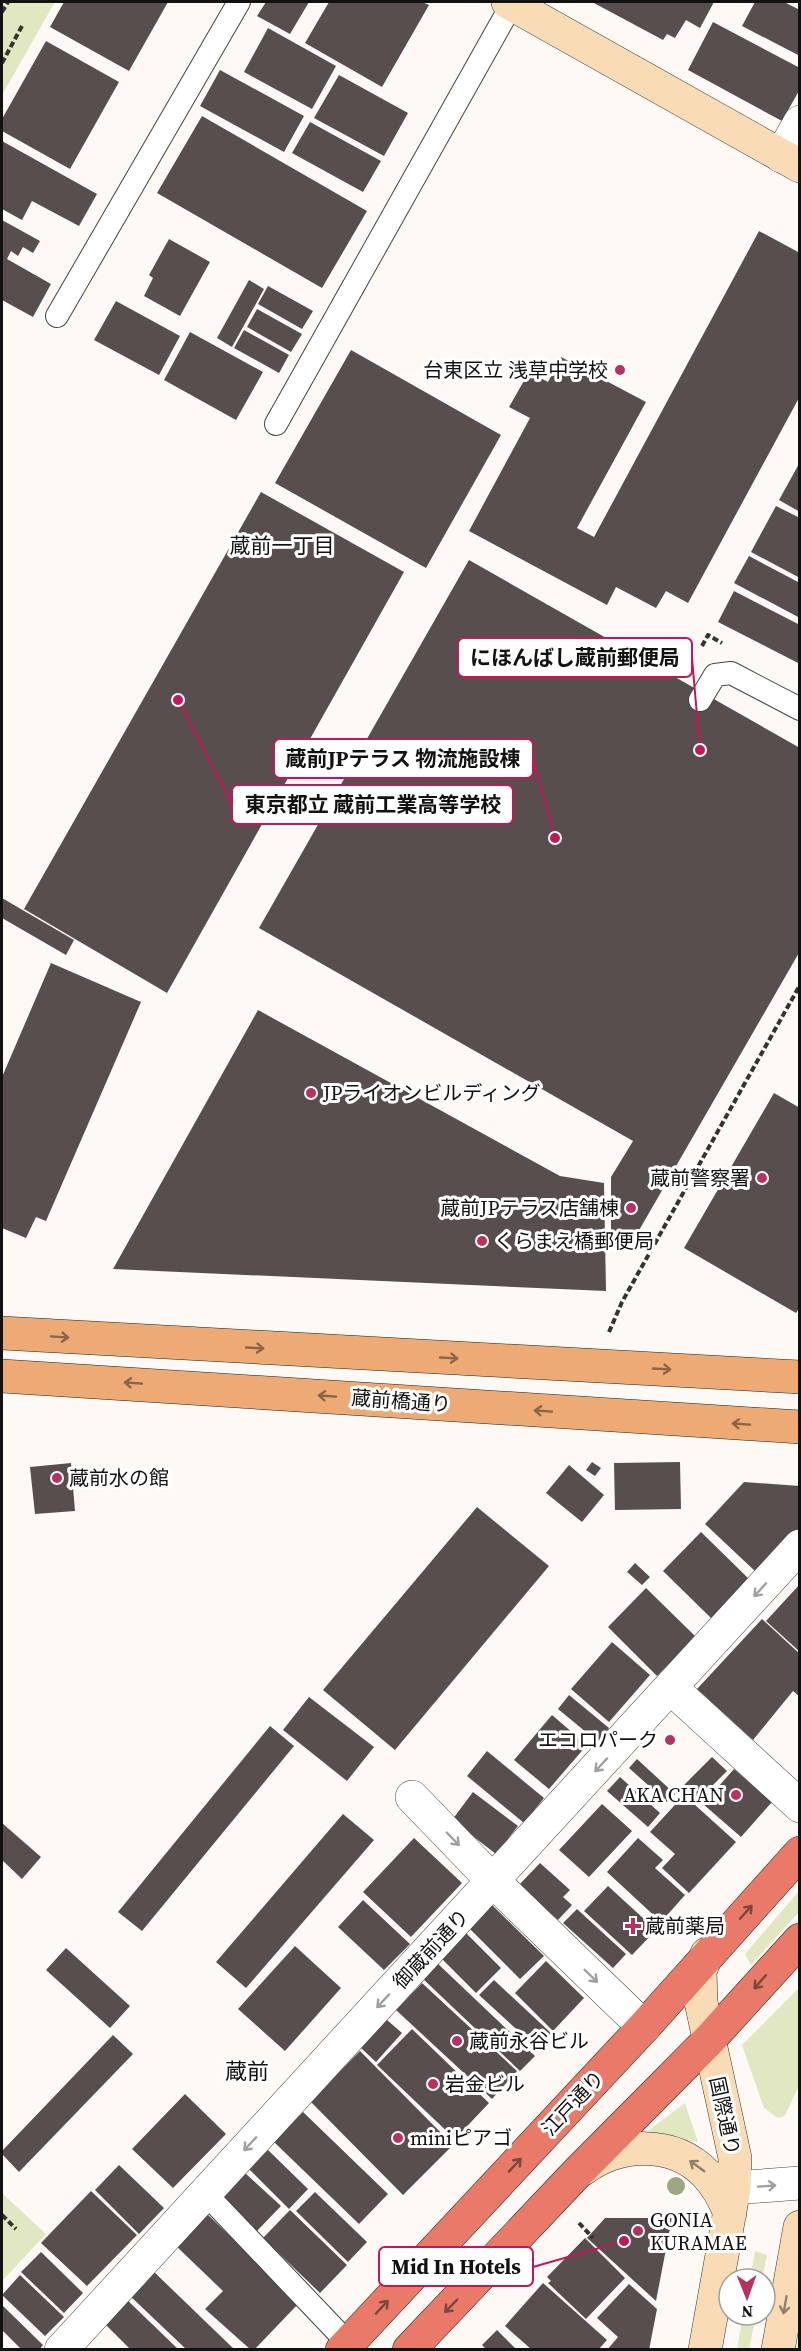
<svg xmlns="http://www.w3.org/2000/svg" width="801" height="2351" font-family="'Source Serif 4','Noto Sans JP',serif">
	<rect width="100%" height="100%" fill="#fef9f5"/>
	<path fill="#e1e7c0" d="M 2,2 L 55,2 L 2,95 Z
		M 799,1891 L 799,1912 L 751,1965 L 745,1954 Z
		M 799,1988 L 799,2085 L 785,2116 L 778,2118 L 764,2108 L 742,2045 Z
		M 685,2103 L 698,2142 L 645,2133 Z
		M 2,2193 L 46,2234 L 2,2281 Z
		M 755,2251 L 767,2255 L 762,2279 L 750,2279 Z
		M 743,2315 L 756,2315 L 749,2349 L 737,2349 Z"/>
	<path fill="#594e4e" d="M 64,2 L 168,2 L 129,71 L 50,27 Z
		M 266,2 L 309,2 L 290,34 L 257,16 Z
		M 329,2 L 422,2 L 429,5 L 382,87 L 305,43 Z
		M 592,2 L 714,2 L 700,28 L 686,20 L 675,38 L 667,34 L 663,40 Z
		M 755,2 L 784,2 L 800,10 L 800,56 L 742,26 Z
		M 713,22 L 800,68 L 800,89 L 782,121 L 688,70 Z
		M 268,28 L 336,66 L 312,109 L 244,72 Z
		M 46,41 L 119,82 L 70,169 L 2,131 L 2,119 Z
		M 220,70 L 304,116 L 284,152 L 200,106 Z
		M 339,75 L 408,113 L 384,156 L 314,118 Z
		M 202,116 L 367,211 L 322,288 L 157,193 Z
		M 310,122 L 381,161 L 363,192 L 292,153 Z
		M 2,141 L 97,194 L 79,226 L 32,201 L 22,220 L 2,209 Z
		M 2,220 L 40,241 L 33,253 L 23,247 L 18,256 L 11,251 L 7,259 L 51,284 L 33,317 L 2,300 Z
		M 759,231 L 800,253 L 800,396 L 688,603 L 666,591 L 656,608 L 616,587 L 607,605 L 469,531 L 530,418 L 509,407 L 529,372 L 548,382 L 561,357 L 646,402 L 577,528 L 594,537 Z
		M 169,239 L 210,262 L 180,316 L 144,296 L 153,278 L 149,275 Z
		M 249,280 L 264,289 L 232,347 L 217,338 Z
		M 268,286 L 313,311 L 302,329 L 258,304 Z
		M 116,301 L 180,336 L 159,375 L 94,340 Z
		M 257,309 L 302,334 L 291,352 L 247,327 Z
		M 244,330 L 289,355 L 279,373 L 234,348 Z
		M 190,332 L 263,372 L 236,420 L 164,380 Z
		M 351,350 L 501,435 L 426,568 L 275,483 Z
		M 800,462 L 800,512 L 779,500 Z
		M 261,492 L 404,572 L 167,993 L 24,909 Z
		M 776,506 L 800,518 L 800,578 L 751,552 Z
		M 749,556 L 800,583 L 800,618 L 734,583 Z
		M 469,560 L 800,748 L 800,951 L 630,1246 L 611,1240 L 611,1177 L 633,1141 L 259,928 Z
		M 734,591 L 800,625 L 800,664 L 718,622 Z
		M 2,898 L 74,940 L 66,955 L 2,918 Z
		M 51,963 L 141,1002 L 46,1221 L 36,1217 L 26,1238 L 2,1228 L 2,1077 Z
		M 258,1010 L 560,1176 L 604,1183 L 606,1291 L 113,1269 Z
		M 774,1093 L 800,1108 L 800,1307 L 796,1313 L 684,1248 Z
		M 592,1462 L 601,1468 L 595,1476 L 586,1470 Z
		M 680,1462 L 681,1509 L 615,1510 L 614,1463 Z
		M 71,1463 L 75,1511 L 35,1514 L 30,1467 Z
		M 569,1465 L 604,1495 L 582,1522 L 546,1493 Z
		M 744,1482 L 800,1486 L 800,1528 L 756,1572 L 705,1524 Z
		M 477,1507 L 549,1566 L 395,1750 L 323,1690 Z
		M 701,1532 L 749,1579 L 711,1618 L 663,1571 Z
		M 635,1563 L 650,1577 L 642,1585 L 627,1572 Z
		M 800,1584 L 800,1652 L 766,1621 Z
		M 646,1588 L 696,1637 L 657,1676 L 608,1627 Z
		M 762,1619 L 800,1654 L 800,1697 L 793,1691 L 753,1740 L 697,1689 Z
		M 612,1642 L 650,1675 L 609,1722 L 571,1689 Z
		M 569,1695 L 609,1728 L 598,1742 L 558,1709 Z
		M 309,1697 L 374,1747 L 347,1781 L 283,1730 Z
		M 552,1715 L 587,1745 L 549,1789 L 514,1760 Z
		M 270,1726 L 294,1746 L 142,1931 L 118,1912 Z
		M 487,1751 L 544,1798 L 524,1823 L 467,1776 Z
		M 712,1757 L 727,1771 L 696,1802 L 681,1788 Z
		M 637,1759 L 675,1794 L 667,1802 L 629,1768 Z
		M 734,1769 L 772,1802 L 741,1837 L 703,1804 Z
		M 620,1777 L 660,1813 L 648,1827 L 607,1791 Z
		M 473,1792 L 518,1826 L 496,1854 L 452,1820 Z
		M 684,1795 L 736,1842 L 689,1893 L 662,1868 L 675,1854 L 650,1832 Z
		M 602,1804 L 632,1831 L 589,1877 L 559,1850 Z
		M 343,1814 L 374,1840 L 246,1988 L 216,1962 Z
		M 2,1823 L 41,1857 L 22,1879 L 2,1860 Z
		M 414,1838 L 462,1883 L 411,1937 L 363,1892 Z
		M 638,1838 L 663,1860 L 655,1868 L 685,1895 L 661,1922 L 607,1872 Z
		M 540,1863 L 570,1890 L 563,1897 L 572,1905 L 558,1920 L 519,1885 Z
		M 608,1886 L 656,1930 L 632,1955 L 584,1911 Z
		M 363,1900 L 410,1944 L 384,1970 L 338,1927 Z
		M 490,1903 L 544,1956 L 520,1979 L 467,1926 Z
		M 577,1909 L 626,1954 L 613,1968 L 563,1923 Z
		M 463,1930 L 501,1968 L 476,1993 L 438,1955 Z
		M 295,1946 L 341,1988 L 285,2051 L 238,2009 Z
		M 66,1948 L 130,2006 L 110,2028 L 46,1970 Z
		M 546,1961 L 584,1998 L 553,2031 L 515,1993 Z
		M 436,1962 L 535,2056 L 520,2071 L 421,1977 Z
		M 494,1980 L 552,2034 L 538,2049 L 479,1995 Z
		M 422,1983 L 517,2071 L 492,2099 L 396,2010 Z
		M 387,2020 L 402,2033 L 376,2062 L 361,2048 Z
		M 412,2029 L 489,2103 L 455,2139 L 377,2065 Z
		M 113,2035 L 133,2054 L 19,2172 L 2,2154 L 2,2151 Z
		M 360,2051 L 453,2145 L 403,2195 L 310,2101 Z
		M 185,2094 L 226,2134 L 173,2188 L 132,2149 Z
		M 303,2112 L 388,2194 L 359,2224 L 274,2142 Z
		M 268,2150 L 308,2189 L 289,2209 L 249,2169 Z
		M 119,2165 L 164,2208 L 139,2234 L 95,2190 Z
		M 245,2173 L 281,2206 L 256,2232 L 220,2199 Z
		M 91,2191 L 137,2235 L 87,2286 L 41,2243 Z
		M 315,2192 L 367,2242 L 348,2262 L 296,2211 Z
		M 290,2210 L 347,2265 L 320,2293 L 263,2238 Z
		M 205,2212 L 299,2303 L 254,2350 L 251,2350 L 205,2309 L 223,2291 L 174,2244 Z
		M 605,2218 L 672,2218 L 656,2301 L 587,2238 Z
		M 585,2238 L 625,2278 L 586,2319 L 548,2283 L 551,2281 L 547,2277 Z
		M 41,2252 L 83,2293 L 64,2313 L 21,2272 Z
		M 152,2270 L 235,2350 L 187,2350 L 128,2294 Z
		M 20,2275 L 64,2317 L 45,2336 L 2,2295 Z
		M 543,2283 L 607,2340 L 598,2350 L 532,2350 L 505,2326 Z
		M 629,2284 L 657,2309 L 649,2350 L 607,2350 L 618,2337 L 597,2318 Z
		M 124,2297 L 179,2350 L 131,2350 L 101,2320 Z
		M 2,2305 L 43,2345 L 39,2350 L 22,2350 L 2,2330 Z
		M 497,2330 L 517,2350 L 487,2350 L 482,2345 Z"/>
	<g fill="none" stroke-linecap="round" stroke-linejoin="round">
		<g stroke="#444" stroke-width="24">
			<path id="lane" d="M 57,316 L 239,2
				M 276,424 L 512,4
				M 700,700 L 715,675 L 731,673 L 800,709
				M 205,2193 L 348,2343"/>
		</g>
		<g stroke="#444" stroke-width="34">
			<path id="street" d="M 781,156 L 800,122
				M 671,1688 L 800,1806
				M 412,1797 L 493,1881 L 644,2027
				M 734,2188 L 800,2183
				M 61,2350 L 800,1546"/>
		</g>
		<g stroke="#333" stroke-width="34">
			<path id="secondary" d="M 508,2 L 800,166
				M 583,2169 C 620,2142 673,2140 706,2174 C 717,2185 724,2199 730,2213
				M 705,2350 L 734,2188 L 735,2158 L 701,2002 L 700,1971 L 707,1954
				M 778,2350 L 800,2227"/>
		</g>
		<g stroke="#222" stroke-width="34">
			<path id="primary" d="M 2,1333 L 800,1377
				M 2,1376 L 800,1427"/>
		</g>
		<g stroke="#222" stroke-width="34">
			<path id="highway" d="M 342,2350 L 644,2027 L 800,1853
				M 409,2350 L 577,2173 L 709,2040 L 800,1940"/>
		</g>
		<path stroke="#333" stroke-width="4" stroke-dasharray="6 3" stroke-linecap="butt" d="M 2,12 L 8,2
			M 2,63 L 22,26
			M 702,646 L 708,635 L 722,643
			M 609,1332 L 622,1302 L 800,985
			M 2,2215 L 16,2229
			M 579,2223 L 593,2238"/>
		<use href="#lane" stroke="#fff" stroke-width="22"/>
		<use href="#street" stroke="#fff" stroke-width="33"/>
		<use href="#secondary" stroke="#f9dcb5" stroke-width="33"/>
		<use href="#primary" stroke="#eeaa75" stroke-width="33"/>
		<use href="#highway" stroke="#e97968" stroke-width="33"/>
	</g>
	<circle fill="#99a883" cx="676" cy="2186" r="9"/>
	<defs><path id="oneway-shaft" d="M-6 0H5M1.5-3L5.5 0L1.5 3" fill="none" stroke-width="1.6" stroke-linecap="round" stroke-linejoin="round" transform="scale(1.5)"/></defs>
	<g stroke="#8b6548">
		<use href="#oneway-shaft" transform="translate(60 1337) rotate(4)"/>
		<use href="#oneway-shaft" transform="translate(255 1348) rotate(3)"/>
		<use href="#oneway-shaft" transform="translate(449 1358) rotate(3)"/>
		<use href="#oneway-shaft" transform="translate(662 1369) rotate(3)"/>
		<use href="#oneway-shaft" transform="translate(133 1383) rotate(-176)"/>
		<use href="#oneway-shaft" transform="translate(327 1396) rotate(-176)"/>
		<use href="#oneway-shaft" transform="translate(543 1411) rotate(-176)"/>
		<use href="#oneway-shaft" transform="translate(741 1424) rotate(-176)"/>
	</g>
	<g stroke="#a0a0a0">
		<use href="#oneway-shaft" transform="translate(760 1590) rotate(132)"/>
		<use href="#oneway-shaft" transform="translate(601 1765) rotate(133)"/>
		<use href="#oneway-shaft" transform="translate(453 1839) rotate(46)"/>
		<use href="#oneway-shaft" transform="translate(591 1976) rotate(44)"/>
		<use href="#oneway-shaft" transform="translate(383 2001) rotate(133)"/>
		<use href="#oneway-shaft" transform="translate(250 2144) rotate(133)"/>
		<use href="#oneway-shaft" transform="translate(767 2186) rotate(-4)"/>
	</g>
	<g stroke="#7d453c">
		<use href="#oneway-shaft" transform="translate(746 1912) rotate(-48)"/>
		<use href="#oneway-shaft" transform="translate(760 1982) rotate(131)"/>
		<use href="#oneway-shaft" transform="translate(515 2165) rotate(-47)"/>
		<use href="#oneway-shaft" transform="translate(451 2306) rotate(134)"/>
		<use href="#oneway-shaft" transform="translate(382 2307) rotate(-47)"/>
	</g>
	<g stroke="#91816b">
		<use href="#oneway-shaft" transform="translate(697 2166) rotate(-144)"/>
		<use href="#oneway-shaft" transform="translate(785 2305) rotate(100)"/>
	</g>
	<g fill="#b73263" stroke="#fff" stroke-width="2">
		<circle cx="620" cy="370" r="6"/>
		<circle cx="311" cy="1093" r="6"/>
		<circle cx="762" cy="1178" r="6"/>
		<circle cx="631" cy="1208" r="6"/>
		<circle cx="482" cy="1241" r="6"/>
		<circle cx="57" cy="1478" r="6"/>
		<circle cx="670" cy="1740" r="6"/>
		<circle cx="736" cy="1795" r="6"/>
		<path d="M630 1917h6v6h6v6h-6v6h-6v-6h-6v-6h6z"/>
		<circle cx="457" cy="2041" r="6"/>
		<circle cx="433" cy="2084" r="6"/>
		<circle cx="398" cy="2138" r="6"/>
		<circle cx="638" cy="2231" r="6"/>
	</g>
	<g text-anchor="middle" stroke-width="6" stroke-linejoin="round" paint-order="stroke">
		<g font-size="20" fill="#111" stroke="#fff" text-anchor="start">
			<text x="608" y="377" text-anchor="end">台東区立 浅草中学校</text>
			<text x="323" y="1100">JPライオンビルディング</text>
			<text x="750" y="1185" text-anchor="end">蔵前警察署</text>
			<text x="619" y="1215" text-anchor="end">蔵前JPテラス店舗棟</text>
			<text x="494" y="1248">くらまえ橋郵便局</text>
			<text x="69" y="1485">蔵前水の館</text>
			<text x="658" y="1747" text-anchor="end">エコロパーク</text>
			<text x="724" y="1802" text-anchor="end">AKA CHAN</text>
			<text x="645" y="1933">蔵前薬局</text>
			<text x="469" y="2048">蔵前永谷ビル</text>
			<text x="445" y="2091">岩金ビル</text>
			<text x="410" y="2145">miniピアゴ</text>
			<text x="650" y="2227">GONIA<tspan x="650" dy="23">KURAMAE</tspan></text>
		</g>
		<g font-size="20" fill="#111" stroke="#fff">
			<text transform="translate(401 1401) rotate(4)" y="7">蔵前橋通り</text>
			<text transform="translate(431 1949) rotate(-47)" y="7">御蔵前通り</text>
			<text transform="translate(573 2103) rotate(-47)" y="7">江戸通り</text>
			<text transform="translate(725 2116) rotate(78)" y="7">国際通り</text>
		</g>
		<g font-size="21" fill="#111" stroke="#fff">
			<text x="282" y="553">蔵前一丁目</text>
		</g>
		<g font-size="22" fill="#111" stroke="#fff">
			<text x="247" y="2079">蔵前</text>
		</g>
	</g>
	<path fill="none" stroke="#c2185b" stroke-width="2" d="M700 750L692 658M555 838L533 759M178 700L232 804M624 2241L533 2267"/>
	<g fill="#c2185b" stroke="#fff" stroke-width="2">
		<circle cx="700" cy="750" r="6"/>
		<circle cx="555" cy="838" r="6"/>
		<circle cx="178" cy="700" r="6"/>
		<circle cx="624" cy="2241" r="6"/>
	</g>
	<g fill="#fff" stroke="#c2185b" stroke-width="2">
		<rect x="458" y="638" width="234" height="39" rx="6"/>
		<rect x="274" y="739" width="259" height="39" rx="6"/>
		<rect x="232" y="785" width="281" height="39" rx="6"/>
		<rect x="379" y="2247" width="154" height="39" rx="6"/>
	</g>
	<g font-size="21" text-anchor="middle" font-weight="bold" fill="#111">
		<text x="575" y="665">にほんばし蔵前郵便局</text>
		<text x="403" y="766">蔵前JPテラス 物流施設棟</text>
		<text x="373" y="812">東京都立 蔵前工業高等学校</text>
		<text x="456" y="2274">Mid In Hotels</text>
	</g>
	<rect width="801" height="2351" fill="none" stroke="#111111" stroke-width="6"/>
	<g transform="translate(747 2297) rotate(179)"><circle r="28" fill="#ffffff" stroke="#a0a0a0" stroke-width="1.5"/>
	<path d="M0-4.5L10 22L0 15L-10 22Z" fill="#b73263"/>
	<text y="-9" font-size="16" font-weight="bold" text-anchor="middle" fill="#111111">N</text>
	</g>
</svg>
